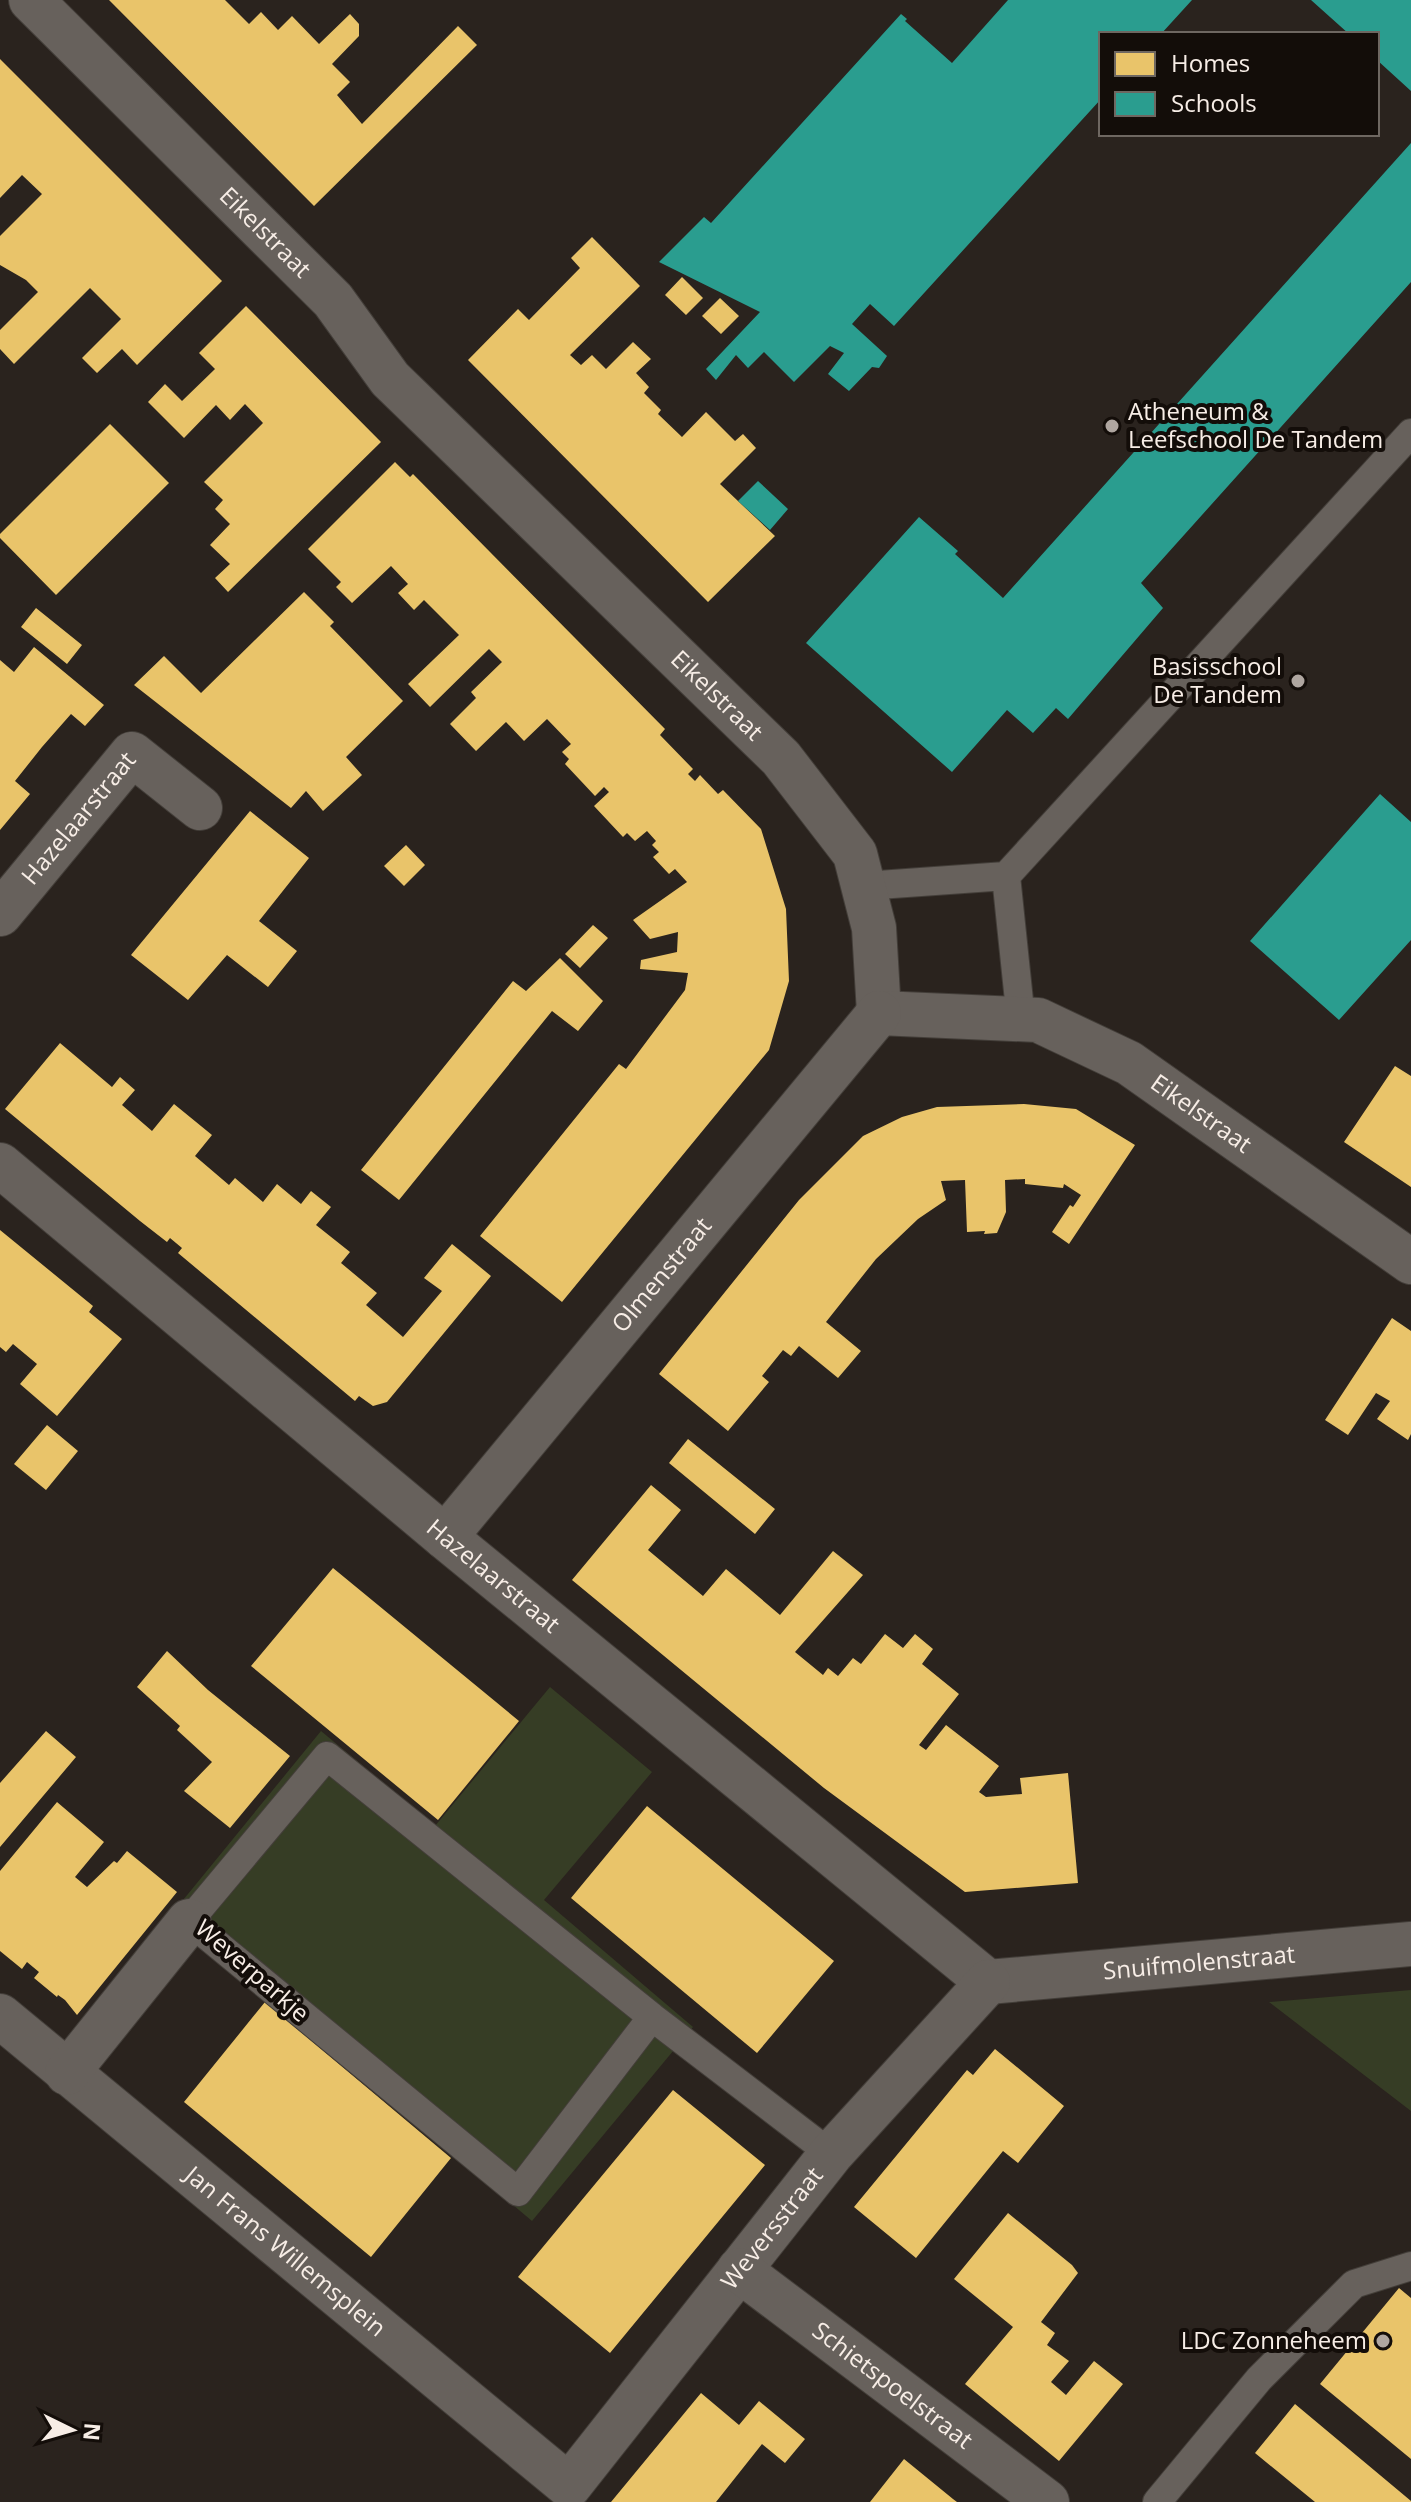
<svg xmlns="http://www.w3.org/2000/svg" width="1411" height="2502" font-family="'Open Sans',sans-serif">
	<rect width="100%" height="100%" fill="#2a231e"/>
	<path fill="#363d25" d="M 550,1687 L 652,1772 L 544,1900 L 693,2027 L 532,2221 L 170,1916 L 321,1731 L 435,1826 Z
		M 1411,1990 L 1411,2111 L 1269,2002 Z"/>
	<path fill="#e9c46a" d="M 109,0 L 225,0 L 249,24 L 261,12 L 278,30 L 292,16 L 319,44 L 350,14 L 359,24 L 359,36 L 332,64 L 350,82 L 337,95 L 362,124 L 458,26 L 477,45 L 314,206 Z
		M 0,59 L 222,281 L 137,365 L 122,349 L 97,373 L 82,358 L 121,319 L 90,288 L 14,364 L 0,349 L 0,330 L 38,292 L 26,280 L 0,265 L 0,236 L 42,194 L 22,175 L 0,198 Z
		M 592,237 L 640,286 L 570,355 L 581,365 L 592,355 L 606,369 L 633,342 L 651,359 L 636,373 L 649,387 L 644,393 L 661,410 L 658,414 L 682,437 L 706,412 L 735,441 L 743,434 L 756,448 L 720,484 L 775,536 L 708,602 L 468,360 L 518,309 L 529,320 L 580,268 L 571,258 Z
		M 682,277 L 703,298 L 686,315 L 665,295 Z
		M 720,298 L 739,316 L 721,334 L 702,316 Z
		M 246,306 L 381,442 L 228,592 L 215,578 L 230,564 L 210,545 L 230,524 L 215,509 L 223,500 L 204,482 L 263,423 L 245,404 L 230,420 L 216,405 L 184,438 L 148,402 L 165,384 L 182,401 L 215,369 L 199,353 Z
		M 110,424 L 169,483 L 56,595 L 0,538 L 0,534 Z
		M 395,462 L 410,477 L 413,474 L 665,729 L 660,735 L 693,769 L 688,774 L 695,781 L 700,775 L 718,794 L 723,790 L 761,829 L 786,909 L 789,981 L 769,1050 L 562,1302 L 480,1236 L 619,1064 L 626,1069 L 685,990 L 688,973 L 640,969 L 641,960 L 677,952 L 678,932 L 650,939 L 633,920 L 687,882 L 675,869 L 669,874 L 653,857 L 659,852 L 652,845 L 656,841 L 647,831 L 635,841 L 627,833 L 623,837 L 594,806 L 609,792 L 604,787 L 595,796 L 565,764 L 569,759 L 562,752 L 571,744 L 547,719 L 524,741 L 506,722 L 476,751 L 450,724 L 476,698 L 471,692 L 502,662 L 489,649 L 430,707 L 408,684 L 459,635 L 424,600 L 414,610 L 398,593 L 408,584 L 391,566 L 352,603 L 336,587 L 341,582 L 308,549 Z
		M 304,592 L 334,622 L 330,626 L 403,701 L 346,757 L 362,775 L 323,811 L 306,791 L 291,808 L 134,685 L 164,656 L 201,693 Z
		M 36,608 L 82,645 L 67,664 L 21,627 Z
		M 34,647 L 104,705 L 85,726 L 71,714 L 42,747 L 15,781 L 30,794 L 0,830 L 0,660 L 14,672 Z
		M 250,811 L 309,858 L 259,921 L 297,951 L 268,987 L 227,955 L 188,1000 L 131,955 Z
		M 406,845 L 425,865 L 404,886 L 384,866 Z
		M 593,925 L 608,938 L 580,968 L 565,954 Z
		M 560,958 L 603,1001 L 578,1031 L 552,1011 L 399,1200 L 361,1170 L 513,981 L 526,991 Z
		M 60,1043 L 112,1087 L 120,1077 L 135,1090 L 122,1105 L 152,1131 L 174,1104 L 212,1135 L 195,1156 L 229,1185 L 235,1178 L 263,1202 L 277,1184 L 301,1204 L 311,1191 L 331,1207 L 316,1225 L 350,1252 L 341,1263 L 377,1293 L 366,1305 L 403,1337 L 442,1291 L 424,1278 L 452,1244 L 491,1276 L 387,1402 L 373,1406 L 359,1396 L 355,1401 L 178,1253 L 182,1248 L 170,1238 L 167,1242 L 140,1221 L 5,1109 Z
		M 1395,1066 L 1411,1076 L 1411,1187 L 1344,1142 Z
		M 1024,1104 L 1076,1109 L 1135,1145 L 1069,1244 L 1052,1232 L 1070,1205 L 1073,1207 L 1081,1195 L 1064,1184 L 1063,1188 L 1025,1184 L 1025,1179 L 1005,1180 L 1006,1212 L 997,1233 L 984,1234 L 985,1231 L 967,1232 L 965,1180 L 941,1181 L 946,1200 L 918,1219 L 876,1259 L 826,1322 L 861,1351 L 838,1378 L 799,1346 L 791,1356 L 783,1350 L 762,1376 L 769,1382 L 728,1431 L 659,1374 L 799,1200 L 863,1136 L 902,1117 L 937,1107 Z
		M 0,1230 L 93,1306 L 89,1312 L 122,1339 L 57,1416 L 20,1384 L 37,1364 L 13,1344 L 6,1352 L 0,1347 Z
		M 1392,1318 L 1411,1331 L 1411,1434 L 1408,1440 L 1377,1419 L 1390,1401 L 1376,1393 L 1348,1435 L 1325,1420 Z
		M 47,1425 L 78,1451 L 46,1490 L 14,1464 Z
		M 688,1439 L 775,1509 L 755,1534 L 669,1463 Z
		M 651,1485 L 681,1510 L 648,1550 L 703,1596 L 726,1569 L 780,1615 L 833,1551 L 863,1575 L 795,1652 L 823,1675 L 828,1668 L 838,1676 L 853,1658 L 861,1664 L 885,1634 L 903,1648 L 915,1634 L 933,1649 L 922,1664 L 959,1694 L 919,1745 L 926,1750 L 946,1725 L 999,1766 L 979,1792 L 986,1797 L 1022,1794 L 1020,1778 L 1068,1773 L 1078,1883 L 965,1892 L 824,1788 L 572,1580 Z
		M 333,1568 L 519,1721 L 438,1820 L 251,1666 Z
		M 167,1651 L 208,1690 L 290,1756 L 230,1828 L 184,1791 L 212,1762 L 177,1730 L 180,1726 L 137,1687 Z
		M 46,1731 L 76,1757 L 0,1847 L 0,1783 Z
		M 57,1802 L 104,1842 L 75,1877 L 87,1887 L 114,1861 L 117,1863 L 127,1851 L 177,1892 L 77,2015 L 65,2000 L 58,1995 L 57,1997 L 34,1978 L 39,1972 L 27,1962 L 22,1969 L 0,1951 L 0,1871 Z
		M 647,1806 L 834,1961 L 757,2053 L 571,1898 Z
		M 265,2002 L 451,2158 L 371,2257 L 184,2102 Z
		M 995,2049 L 1064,2106 L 1018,2163 L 1003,2151 L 916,2258 L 854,2207 L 967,2070 L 973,2075 Z
		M 673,2090 L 765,2165 L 610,2353 L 518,2277 Z
		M 1008,2213 L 1072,2265 L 1078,2273 L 1041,2322 L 1055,2333 L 1047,2345 L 1069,2361 L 1051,2382 L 1066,2395 L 1094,2361 L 1123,2384 L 1059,2461 L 965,2384 L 1013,2327 L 954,2279 Z
		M 1399,2288 L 1411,2298 L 1411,2459 L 1320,2384 Z
		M 701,2393 L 739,2425 L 759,2401 L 805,2439 L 785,2463 L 762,2444 L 716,2502 L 611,2502 Z
		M 1295,2404 L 1411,2501 L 1411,2502 L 1315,2502 L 1255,2453 Z
		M 904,2459 L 953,2499 L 957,2502 L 870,2502 Z"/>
	<path fill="#2a9d8f" d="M 1008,0 L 1192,0 L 1161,34 L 1101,34 L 1101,99 L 894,326 L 870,304 L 852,324 L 887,356 L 879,368 L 872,367 L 849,391 L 828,374 L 844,353 L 830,346 L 794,382 L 764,352 L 748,368 L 736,355 L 716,380 L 706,369 L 760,312 L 659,262 L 704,217 L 711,223 L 901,14 L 907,19 L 905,21 L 952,63 Z
		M 1311,0 L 1411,0 L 1411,91 L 1377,60 L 1377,34 L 1349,34 Z
		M 1411,143 L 1411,282 L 1141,583 L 1163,608 L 1068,719 L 1056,708 L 1033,733 L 1007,710 L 952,772 L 806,643 L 919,517 L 958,551 L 955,554 L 1003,598 Z
		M 758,481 L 788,509 L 770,530 L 738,501 Z
		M 1380,794 L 1411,822 L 1411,940 L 1339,1020 L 1250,941 Z"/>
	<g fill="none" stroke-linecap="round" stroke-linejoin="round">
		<g stroke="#433e39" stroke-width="30">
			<path id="lane" d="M 1006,876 L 1021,1020
				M 864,886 L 1006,876 L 1411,433
				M 652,2017 L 518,2192 L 189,1921 L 327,1756 L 652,2017 L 831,2154
				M 1157,2502 L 1259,2379 L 1354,2284 L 1411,2266"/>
		</g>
		<g stroke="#433e39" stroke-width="46">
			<g id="street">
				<path id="s1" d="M 31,0 L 333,300 L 390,379 L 781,758 L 855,854 L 874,928 L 879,1013"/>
				<path id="s2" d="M 0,914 L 132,754 L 200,808"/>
				<path id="s3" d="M 879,1013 L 1038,1020 L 1129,1063 L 1411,1262"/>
				<path id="s4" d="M 0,1165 L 445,1537 L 988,1982"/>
				<path id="s5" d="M 445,1537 L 879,1013"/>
				<path id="s6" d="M 988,1982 L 1411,1944"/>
				<path id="s7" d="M 0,2016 L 569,2486 L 831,2154 L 988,1982"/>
				<path d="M 67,2073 L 189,1921"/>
				<path id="s8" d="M 739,2270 L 1047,2502"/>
			</g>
		</g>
		<use href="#lane" stroke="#67615c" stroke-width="28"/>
		<use href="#street" stroke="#67615c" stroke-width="44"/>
	</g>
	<g fill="#afa6a0" stroke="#130d09" stroke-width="3">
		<circle cx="1112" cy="426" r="8"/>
		<circle cx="1298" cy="681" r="8"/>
		<circle cx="1383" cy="2341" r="8"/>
	</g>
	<g text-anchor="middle" stroke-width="8" stroke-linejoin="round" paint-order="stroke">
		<g font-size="24" fill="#f7ede6" stroke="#130d09">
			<text dy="8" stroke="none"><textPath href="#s1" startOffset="330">Eikelstraat</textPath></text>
			<text dy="8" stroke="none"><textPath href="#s1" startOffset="978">Eikelstraat</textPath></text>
			<text dy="8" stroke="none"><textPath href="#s2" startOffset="124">Hazelaarstraat</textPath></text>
			<text dy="8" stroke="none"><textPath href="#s3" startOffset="348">Eikelstraat</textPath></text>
			<text dy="8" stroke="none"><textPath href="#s5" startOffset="340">Olmenstraat</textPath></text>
			<text dy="8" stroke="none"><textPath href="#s4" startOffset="642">Hazelaarstraat</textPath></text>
			<text dy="8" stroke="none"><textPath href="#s6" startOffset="212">Snuifmolenstraat</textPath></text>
			<text transform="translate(252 1971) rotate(41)" y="8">Weverparkje</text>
			<text dy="8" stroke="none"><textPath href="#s7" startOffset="1066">Weversstraat</textPath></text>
			<text dy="8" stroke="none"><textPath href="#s7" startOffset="370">Jan Frans Willemsplein</textPath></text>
			<text dy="8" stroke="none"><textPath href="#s8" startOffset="192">Schietspoelstraat</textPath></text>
		</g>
		<g font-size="24" fill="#f7ede6" stroke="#130d09" text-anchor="end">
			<text x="1128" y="420" text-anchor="start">Atheneum &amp;<tspan x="1128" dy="28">Leefschool De Tandem</tspan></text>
			<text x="1282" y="675">Basisschool<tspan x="1282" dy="28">De Tandem</tspan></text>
			<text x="1367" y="2349">LDC Zonneheem</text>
		</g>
	</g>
	<rect x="1099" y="32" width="280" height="104" fill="#130d09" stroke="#6e6761" stroke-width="2"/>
	<rect x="1115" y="52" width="40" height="24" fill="#e9c46a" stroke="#6e6761" stroke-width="2"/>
	<text x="1171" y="72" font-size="24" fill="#f7ede6">Homes</text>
	<rect x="1115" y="92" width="40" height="24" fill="#2a9d8f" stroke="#6e6761" stroke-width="2"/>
	<text x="1171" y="112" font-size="24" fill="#f7ede6">Schools</text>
	<g transform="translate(72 2430) rotate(95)" stroke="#130d09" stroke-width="6" paint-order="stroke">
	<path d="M0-6L14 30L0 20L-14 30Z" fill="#f7ede6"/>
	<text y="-12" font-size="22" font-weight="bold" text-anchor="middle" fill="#f7ede6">N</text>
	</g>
</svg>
